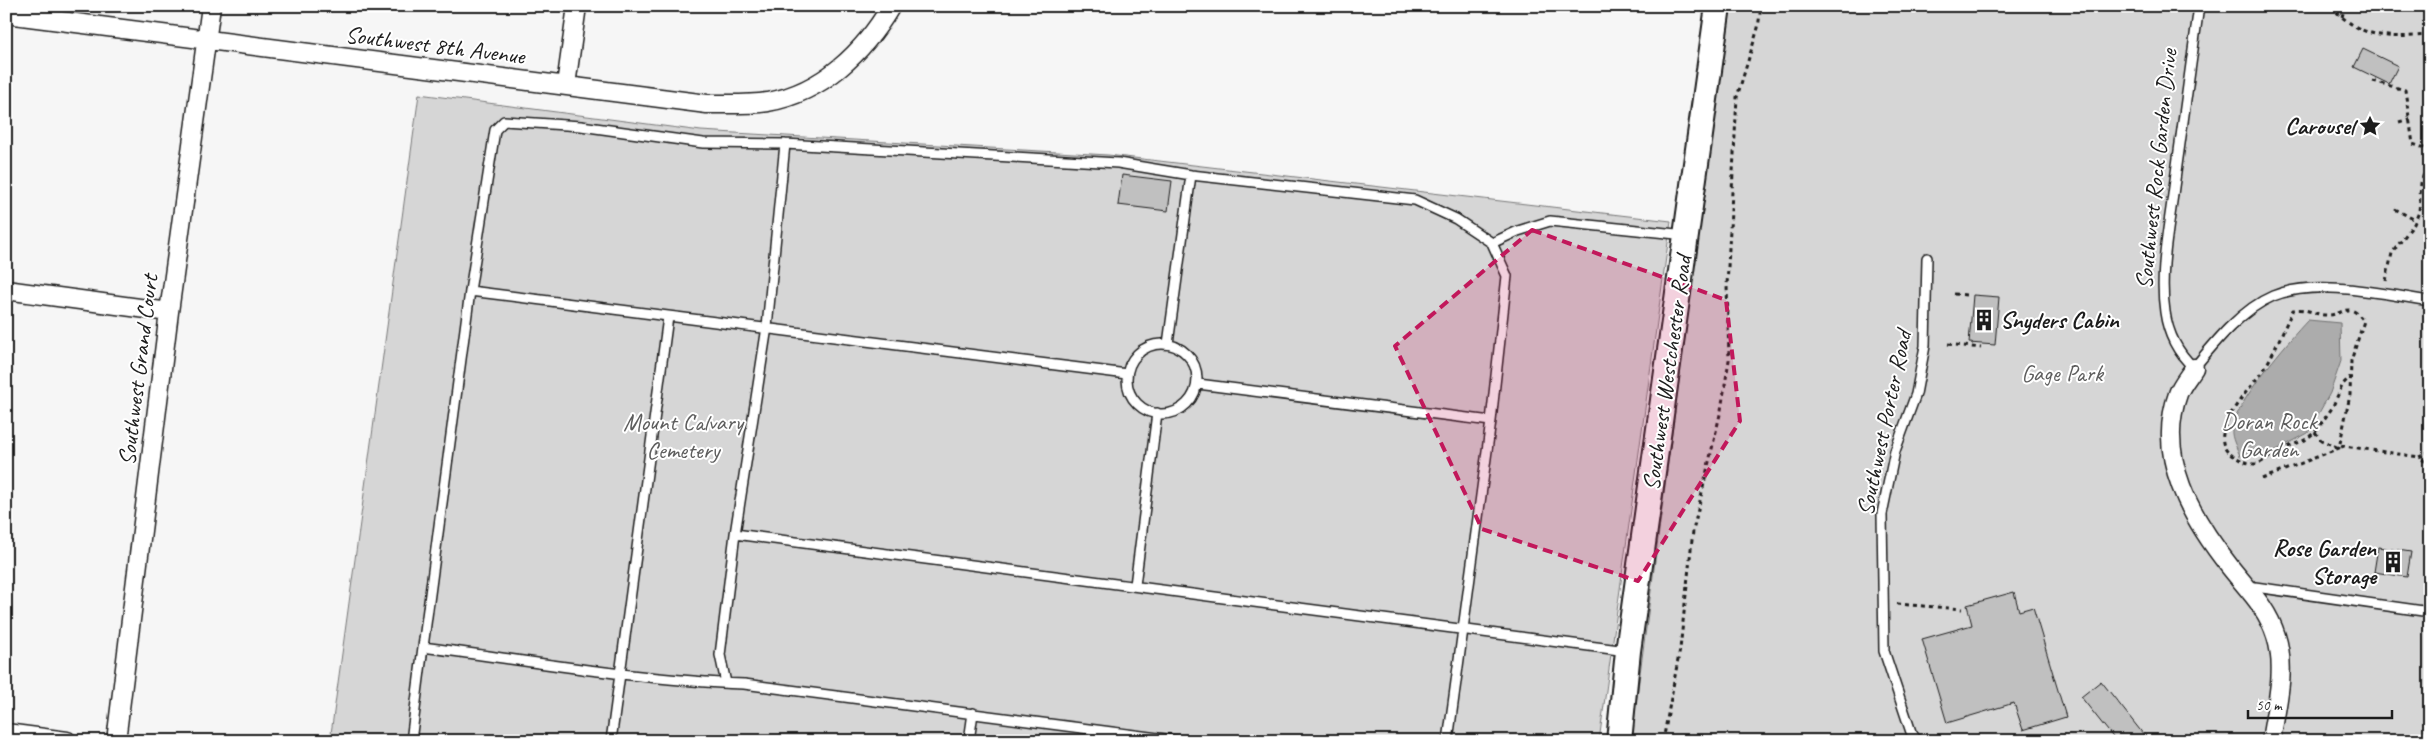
<svg xmlns="http://www.w3.org/2000/svg" width="2436" height="747" font-family="Caveat,sans-serif">
	<rect width="100%" height="100%" fill="#f6f6f6"/>
	<filter id="ink" filterUnits="userSpaceOnUse"><feTurbulence type="fractalNoise" baseFrequency=".02" numOctaves="2"/><feDisplacementMap in="SourceGraphic" scale="10" xChannelSelector="R" yChannelSelector="G"/><feConvolveMatrix kernelMatrix="1 2 1 2 8 2 1 2 1" color-interpolation-filters="sRGB"/></filter>
	<g filter="url(#ink)">
		<path fill="#d6d6d6" stroke="#797979" d="M 1729,6 L 2430,6 L 2430,741 L 1631,741 Z
			M 419,94 L 701,131 L 1108,155 L 1671,221 L 1599,741 L 330,741 Z"/>
		<path fill="#acacac" stroke="#727272" d="M 2308,320 L 2340,323 L 2341,361 L 2330,393 L 2308,433 L 2269,454 L 2240,456 C 2237,448 2231,438 2232,430 C 2234,404 2289,340 2308,320 Z"/>
		<path fill="#c0c0c0" stroke="#1c1c1c" d="M 2363,49 L 2398,66 L 2389,84 L 2354,67 Z
			M 1122,175 L 1172,181 L 1168,211 L 1118,205 Z
			M 1973,295 L 1999,297 L 1995,345 L 1969,343 Z
			M 2378,547 L 2411,552 L 2407,577 L 2374,572 Z
			M 2014,592 L 2019,611 L 2033,607 L 2066,717 L 2023,730 L 2014,703 L 1947,723 L 1922,639 L 1972,625 L 1967,605 Z
			M 2101,681 L 2144,735 L 2137,741 L 2116,741 L 2081,697 Z"/>
		<g fill="none" stroke-linecap="round" stroke-linejoin="round">
			<g stroke="#1c1c1c" stroke-width="12">
				<path id="lane" d="M 2199,6 C 2191,67 2182,127 2174,187 C 2169,227 2159,272 2165,312 C 2168,334 2178,353 2194,368 C 2215,342 2242,309 2273,296 C 2317,278 2384,294 2430,301
					M 1492,243 L 1518,231 L 1550,221 L 1686,235
					M 470,291 L 1127,374
					M 1168,344 L 1191,175
					M1127 379a35 35 0 1 1 70 0a35 35 0 1 1-70 0Z
					M 1198,384 L 1491,421
					M 735,534 L 1627,651
					M 1135,585 L 1157,413
					M 2248,586 L 2430,612
					M 726,683 L 720,655 L 735,534 L 767,327 L 785,144
					M 411,741 L 423,647
					M 611,741 L 668,317
					M 969,741 L 973,713
					M 1181,741 L 744,684 C 637,680 530,661 423,647 L 470,291 L 495,130 L 504,121 L 581,126 L 703,143 L 785,144 L 1118,163 L 1191,175 L 1415,200 L 1456,219 L 1492,243 L 1507,276 L 1491,421 L 1448,741
					M 1917,741 L 1911,732 L 1884,651 L 1882,514 L 1895,451 L 1916,394 L 1925,346 L 1927,258"/>
			</g>
			<g stroke="#1c1c1c" stroke-width="21">
				<path id="street" d="M 6,14 L 707,104 C 728,104 748,105 768,102 C 823,92 864,52 891,6
					M 566,85 L 577,6
					M 6,290 L 169,312
					M 2194,368 C 2189,376 2181,385 2178,394 C 2155,457 2192,519 2230,567 C 2248,590 2267,607 2276,636 C 2287,670 2276,706 2271,741
					M 6,733 L 67,741
					M 116,741 L 169,312 L 211,6"/>
			</g>
			<g stroke="#1c1c1c" stroke-width="28">
				<path id="secondary" d="M 1619,741 L 1628,651 L 1718,6"/>
			</g>
			<path stroke="#1c1c1c" stroke-width="3" stroke-dasharray="4 4" stroke-linecap="butt" d="M 2331,6 C 2361,40 2389,38 2430,35
				M 2342,17 L 2345,6
				M 2373,81 L 2405,90 L 2413,144 L 2430,150
				M 2400,122 L 2410,119
				M 2395,209 L 2415,220
				M 2386,281 L 2392,253 L 2414,224 L 2419,212 L 2421,183 L 2426,167 L 2430,167
				M 1954,294 L 1967,295
				M 1948,344 L 1981,348
				M 2315,432 L 2321,440 L 2339,448 L 2344,446 L 2419,457
				M 2430,452 L 2419,457 L 2430,465
				M 2262,479 L 2339,448 L 2350,395 L 2351,361 L 2364,321 C 2349,301 2344,314 2329,315 C 2316,316 2307,307 2293,310 C 2283,329 2276,350 2264,369 C 2252,387 2201,437 2233,456 C 2242,461 2248,464 2258,464 L 2283,449 L 2305,440 L 2315,432 L 2332,408 L 2343,384 L 2350,377
				M 2425,572 L 2430,537
				M 1897,604 L 1962,609
				M 1663,741 L 1680,649 L 1693,531 L 1721,410 L 1729,360 L 1727,286 L 1737,97 L 1758,28 L 1761,6"/>
			<use href="#lane" stroke="#fff" stroke-width="9"/>
			<use href="#street" stroke="#fff" stroke-width="18"/>
			<use href="#secondary" stroke="#fff" stroke-width="24"/>
		</g>
	</g>
	<path fill="#c2185b" fill-opacity="0.2" stroke="#c2185b" stroke-width="4" stroke-dasharray="10 6" stroke-linejoin="round" d="M 1532,230 L 1726,300 L 1740,421 L 1638,581 L 1482,529 L 1395,346 Z"/>
	<defs>
		<g id="sight-bare" transform="scale(1.725)"><path d="M0-6L1.8-2.2L6-1.7L2.9 1.2L3.7 5.4L0 3.3L-3.7 5.4L-2.9 1.2L-6-1.7L-1.8-2.2Z" fill="#1c1c1c" stroke="#fff" stroke-width="2.5" paint-order="stroke"/></g>
		<g id="building-bare" transform="scale(1.725)"><path d="M-4-6H4V6H1V3H-1V6H-4ZM-2.5-4.3h1.7v1.8h-1.7ZM.8-4.3h1.7v1.8H.8ZM-2.5-1h1.7V.8h-1.7ZM.8-1h1.7V.8H.8Z" fill="#1c1c1c" stroke="#fff" stroke-width="2.5" paint-order="stroke"/></g>
	</defs>
	<g fill-rule="evenodd">
		<use href="#sight-bare" x="2370" y="126"/>
		<use href="#building-bare" x="1984" y="320"/>
		<use href="#building-bare" x="2393" y="562"/>
	</g>
	<g text-anchor="middle" stroke-width="4" stroke-linejoin="round" paint-order="stroke">
		<g font-size="24" fill="#1c1c1c" stroke="#fff">
			<text transform="translate(435 45) rotate(7)" y="8">Southwest 8th Avenue</text>
			<text transform="translate(2156 169) rotate(-84)" y="8">Southwest Rock Garden Drive</text>
			<text transform="translate(138 370) rotate(-83)" y="8">Southwest Grand Court</text>
			<text transform="translate(1667 373) rotate(-82)" y="8">Southwest Westchester Road</text>
			<text transform="translate(1884 423) rotate(-78)" y="8">Southwest Porter Road</text>
		</g>
		<g font-size="24" font-weight="bold" fill="#1c1c1c" stroke="#fff" text-anchor="end">
			<text x="2354" y="134">Carousel</text>
			<text x="2000" y="328" text-anchor="start">Snyders Cabin</text>
			<text x="2376" y="556">Rose Garden<tspan x="2376" dy="28">Storage</tspan></text>
		</g>
		<g font-size="24" fill="#5d5d5d" stroke="#fff">
			<text x="2062" y="381">Gage Park</text>
			<text x="2269" y="429">Doran Rock<tspan x="2269" dy="28">Garden</tspan></text>
			<text x="683" y="430">Mount Calvary<tspan x="683" dy="28">Cemetery</tspan></text>
		</g>
	</g>
	<rect width="2436" height="747" fill="none" stroke="#fff" stroke-width="25"/>
	<rect x="12" y="12" width="2411" height="722" fill="none" stroke="#1c1c1c" stroke-width="2" filter="url(#ink)"/>
	<path d="M2248 710v8h144v-8" fill="none" stroke="#1c1c1c" stroke-width="2.5"/>
	<text x="2256" y="710" font-size="15" fill="#1c1c1c" stroke="#ffffff" stroke-width="4" paint-order="stroke">50 m</text>
</svg>
